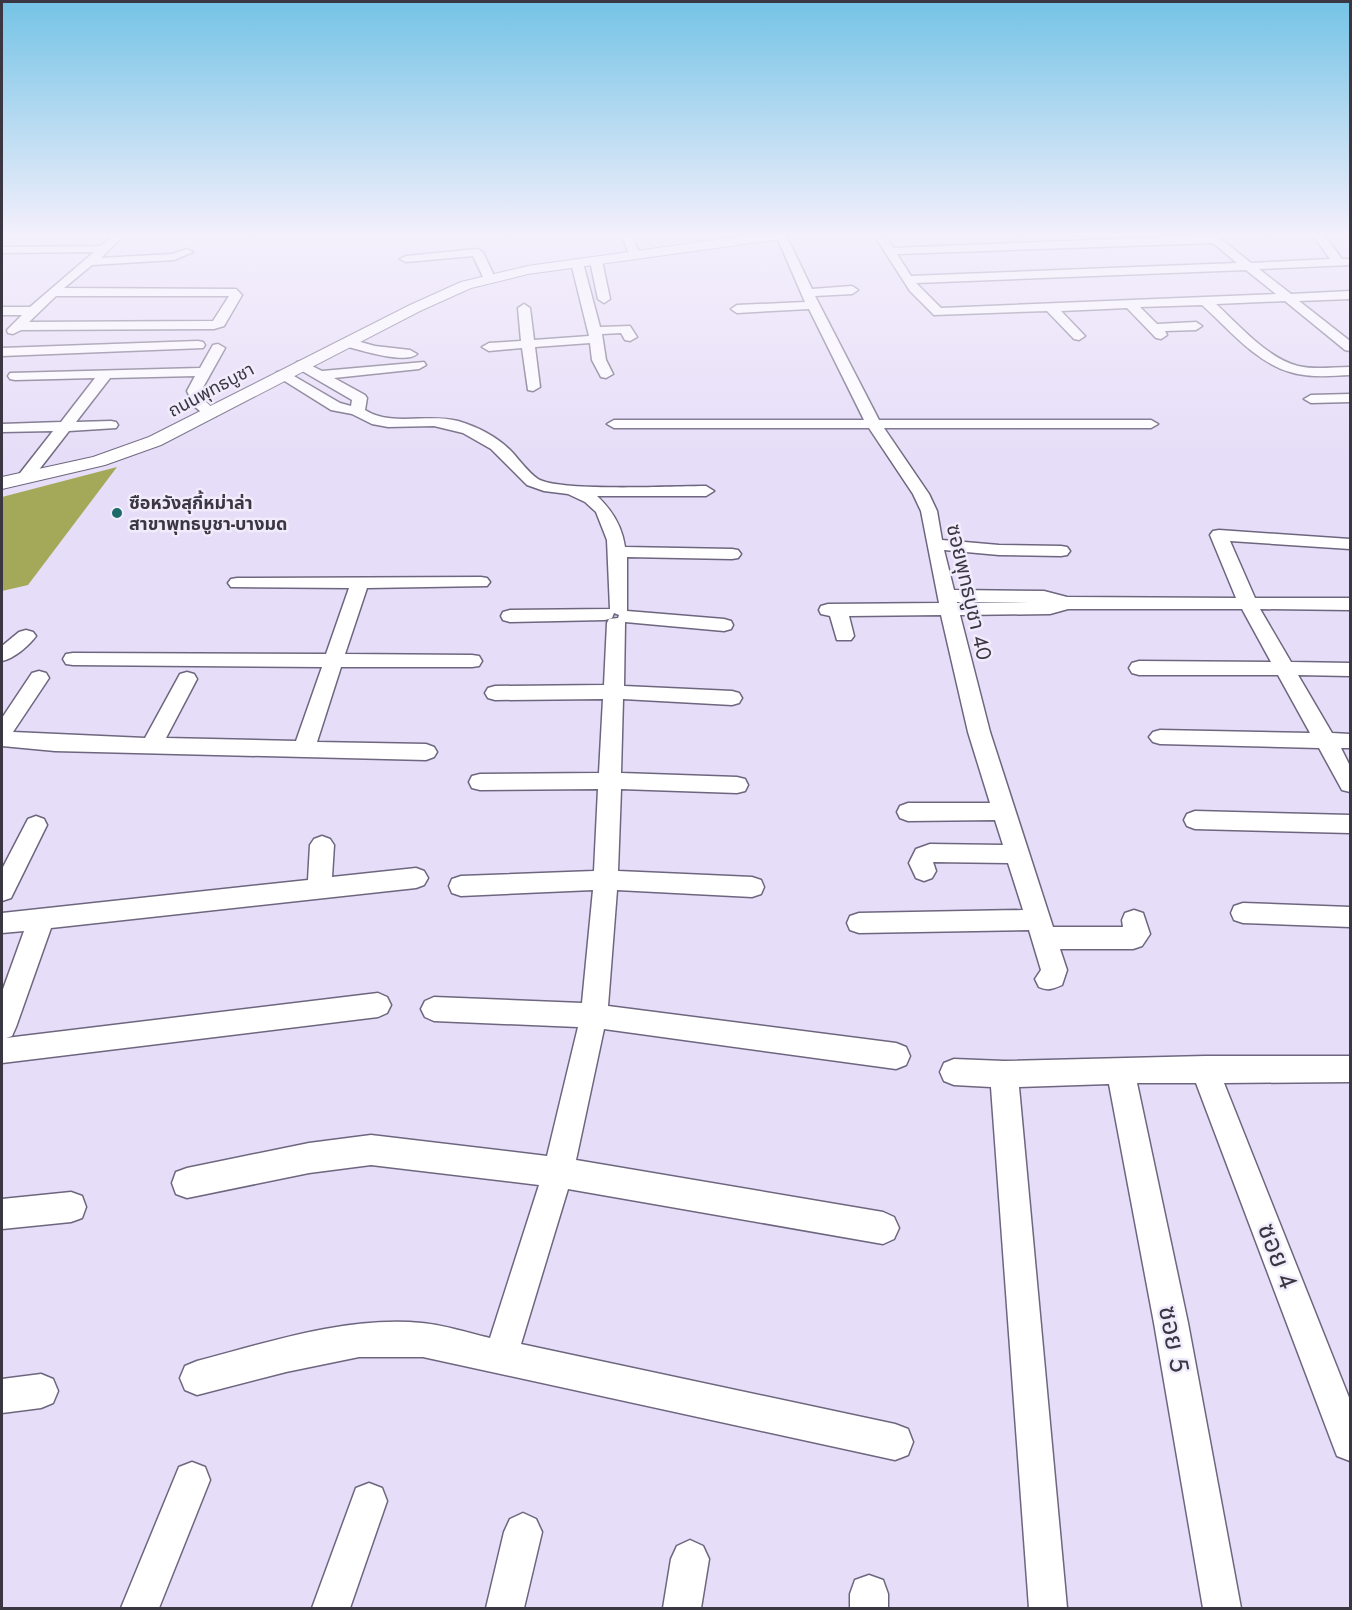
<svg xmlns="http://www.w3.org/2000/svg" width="1352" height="1610" font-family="Jost,'Noto Sans Thai',sans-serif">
	<rect width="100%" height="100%" fill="#e6ddf8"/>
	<path fill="#a3a958" d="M 117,467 L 28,585 L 2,591 L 2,497 Z"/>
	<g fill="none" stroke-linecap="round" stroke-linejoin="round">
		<g stroke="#6e667e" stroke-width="3">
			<path id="minor" d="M 113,235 L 124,235 L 101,258 L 172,254 L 187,249 L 193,252 L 174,260 L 92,265 L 64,288 L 236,289 L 242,295 L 224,326 L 214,329 L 21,330 L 13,334 L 8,333 L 7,330 L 22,315 L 2,315 L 2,307 L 30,307 L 94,252 L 2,253 L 2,247 L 101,246 ZM 56,296 L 229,296 L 213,321 L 29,322 Z
				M 622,235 L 632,235 L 640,255 L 638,257 L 630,257 Z
				M 776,235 L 786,235 L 812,289 L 852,286 L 858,290 L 852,294 L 815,296 L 879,420 L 1151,420 L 1158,424 L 1151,428 L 884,428 L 929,494 L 937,511 L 942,540 L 999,545 L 1061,546 L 1067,547 L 1070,551 L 1067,555 L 1061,556 L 999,555 L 944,550 L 954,590 L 1044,591 L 1067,597 L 1236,598 L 1210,535 L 1213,531 L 1219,530 L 1350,539 L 1350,549 L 1230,541 L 1255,598 L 1350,598 L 1350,610 L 1260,609 L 1291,662 L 1350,663 L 1350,676 L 1298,675 L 1332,733 L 1350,734 L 1350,748 L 1341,748 L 1350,766 L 1350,792 L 1342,790 L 1319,748 L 1160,744 L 1153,742 L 1149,737 L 1153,732 L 1160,730 L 1310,733 L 1278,675 L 1139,675 L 1132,673 L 1129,668 L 1132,663 L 1139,661 L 1271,662 L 1242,609 L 1068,609 L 1050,614 L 960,615 L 990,732 L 1053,927 L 1123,927 L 1122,920 L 1125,913 L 1134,910 L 1143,913 L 1150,934 L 1142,946 L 1133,949 L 1060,949 L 1067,970 L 1062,985 C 1053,989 1048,991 1039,987 L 1035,979 L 1041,970 L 1029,930 L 859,933 L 850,930 L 847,923 L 850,916 L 859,913 L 1023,910 L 1008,863 L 933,862 L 936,871 L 932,878 L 924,881 L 916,878 L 909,863 L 916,849 L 930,844 L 1003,845 L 995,820 L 908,821 L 900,818 L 897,812 L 900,806 L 908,803 L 990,803 L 968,732 L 941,615 L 849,616 L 854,636 L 851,640 L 837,640 L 830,616 L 821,614 L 819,610 L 821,606 L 828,604 L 939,603 L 921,511 L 913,494 L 869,428 L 614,428 L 607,424 L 614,420 L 864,420 L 809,309 L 737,313 L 731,309 L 737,305 L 805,302 ZM 957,602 L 1029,602 L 957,603 Z
				M 874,235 L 885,235 L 893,248 L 1216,235 L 1251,263 L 1330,259 L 1313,235 L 1324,235 L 1342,259 L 1350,259 L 1350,265 L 1259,269 L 1291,294 L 1350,291 L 1350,299 L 1299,301 L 1350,341 L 1350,351 L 1345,350 L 1285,301 L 1216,304 C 1239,325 1267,358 1298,366 C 1315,370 1333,367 1350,367 L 1350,375 C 1331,376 1309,378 1290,372 C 1255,362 1228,328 1202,305 L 1140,307 L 1157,324 L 1196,322 L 1202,326 L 1196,330 L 1165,331 L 1167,335 L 1161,339 L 1156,338 L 1127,308 L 1061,311 L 1085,336 L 1079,340 L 1074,339 L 1047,311 L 934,315 L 910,291 ZM 1213,243 L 1237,263 L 911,276 L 897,254 ZM 1246,270 L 1276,294 L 941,308 L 916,283 Z
				M 477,249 L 483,252 L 495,278 L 493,281 L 485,281 L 473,256 L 406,262 L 400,259 L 406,256 Z
				M 596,258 L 602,261 L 610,299 L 604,303 L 598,299 L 590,261 Z
				M 577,260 L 583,263 L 600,327 L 630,326 L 637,337 L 630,341 L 625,340 L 621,333 L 602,334 L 606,360 L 613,374 L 606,378 L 601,377 L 592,360 L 590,343 L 535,347 L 540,387 L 533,391 L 528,390 L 522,348 L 489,351 L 482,347 L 489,343 L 521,341 L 518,308 L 524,304 L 530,308 L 534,340 L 589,336 L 571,263 Z
				M 346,338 L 375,346 L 410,350 L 417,354 C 405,365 357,349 341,345 L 339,342 Z
				M 198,341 L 203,342 L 205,345 L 203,348 L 2,356 L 2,348 Z
				M 218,344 L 225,348 L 201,391 L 205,401 L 218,413 L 216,416 L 206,416 L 194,406 L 187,391 L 195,376 L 110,378 L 76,422 L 111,421 L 116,422 L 118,425 L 116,428 L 69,431 L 31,480 L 19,480 L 17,477 L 53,431 L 2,432 L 2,424 L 61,422 L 95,378 L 15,380 L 10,379 L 8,376 L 10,373 L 200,368 L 213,345 Z
				M 302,361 L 322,371 L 424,362 L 426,365 L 419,369 L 334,378 L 365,395 L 367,398 L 365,410 C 391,427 428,413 458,421 C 478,427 498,437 513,453 C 521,462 528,472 538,479 C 560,492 674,486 706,486 L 714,491 L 706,496 L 597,496 C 612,510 622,526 625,547 L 732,549 L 738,550 L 741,554 L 738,558 L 732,559 L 627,557 L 627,611 L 724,619 L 731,621 L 733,625 L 731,629 L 724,631 L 625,622 L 624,686 L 732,691 L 739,693 L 742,698 L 739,703 L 732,705 L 623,699 L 621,773 L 737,777 L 745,779 L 748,785 L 745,791 L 737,793 L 621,789 L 618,871 L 752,877 L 761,880 L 764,887 L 761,894 L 752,897 L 617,890 L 608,1006 L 896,1043 L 906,1047 L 910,1056 L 906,1065 L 896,1069 L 604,1029 L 576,1160 L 883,1212 L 894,1217 L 899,1228 L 894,1239 L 883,1244 L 568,1189 L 521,1344 L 895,1424 L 908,1429 L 913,1442 L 908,1455 L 895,1460 L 423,1357 L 359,1357 L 286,1372 L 197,1395 L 185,1390 L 180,1378 L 185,1366 L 197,1361 C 270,1342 346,1316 422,1323 C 445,1325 468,1333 490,1338 L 539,1185 L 371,1165 L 309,1173 L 187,1198 L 176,1194 L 172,1183 L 176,1172 L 187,1168 L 309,1143 L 371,1135 L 547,1156 L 578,1027 L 434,1021 L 425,1017 L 421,1009 L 425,1001 L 434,997 L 582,1003 L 593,890 L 461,896 L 452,893 L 449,886 L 452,879 L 461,876 L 594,871 L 598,789 L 480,790 L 472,788 L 469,782 L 472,776 L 480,774 L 599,773 L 603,699 L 495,700 L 488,698 L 485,693 L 488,688 L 495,686 L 604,685 L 607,623 L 609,619 L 618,618 L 619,615 L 614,613 L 612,618 L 605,620 L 510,622 L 503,620 L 501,616 L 503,612 L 510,610 L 610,609 L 607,540 L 596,512 L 585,502 L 568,494 L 544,491 L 527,485 L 491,449 L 463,433 L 434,426 L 388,427 L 372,424 L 352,414 L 331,410 L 275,375 L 277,372 L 287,372 L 340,403 L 351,406 L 352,400 L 297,368 L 295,365 L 297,362 Z
				M 1350,394 L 1350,402 L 1311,403 L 1304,399 L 1311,395 Z
				M 481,577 L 487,578 L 490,582 L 487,586 L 367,588 L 345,654 L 472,655 L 479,656 L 482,661 L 479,666 L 472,667 L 341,667 L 317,742 L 426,744 L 434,747 L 437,752 L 434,757 L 426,760 L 55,751 L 2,746 L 2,718 L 32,673 L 39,671 L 46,673 L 49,678 L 13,732 L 145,738 L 180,674 L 187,672 L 194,674 L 197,679 L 166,738 L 296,741 L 322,667 L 73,665 L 66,664 L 63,659 L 66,654 L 73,653 L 326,654 L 349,588 L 231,587 L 228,583 L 231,579 L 237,578 Z
				M 26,630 L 33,632 L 36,636 C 29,646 13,659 2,661 L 2,646 L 19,632 Z
				M 1195,811 L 1350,815 L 1350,833 L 1195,829 L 1187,826 L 1184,820 L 1187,814 Z
				M 36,816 L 44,819 L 47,825 L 11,898 L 2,901 L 2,869 L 28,819 Z
				M 322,836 L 330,839 L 334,845 L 332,877 L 416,868 L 424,871 L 428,878 L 424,885 L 416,888 L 51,928 L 16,1027 L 12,1036 L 6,1038 L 378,993 L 387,997 L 391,1005 L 387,1013 L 378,1017 L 2,1063 L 2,992 L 24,931 L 2,933 L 2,913 L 308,880 L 310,845 L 314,839 Z
				M 1243,903 L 1350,907 L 1350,927 L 1243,923 L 1234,920 L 1231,913 L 1234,906 Z
				M 1205,1056 L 1350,1056 L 1350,1082 L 1224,1083 L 1350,1400 L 1350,1461 L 1337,1456 L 1332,1443 L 1196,1083 L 1137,1083 L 1188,1323 L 1241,1608 L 1203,1608 L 1154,1323 L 1109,1084 L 1019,1087 L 1067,1608 L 1029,1608 L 991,1087 L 954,1085 L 944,1081 L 940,1072 L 944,1063 L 954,1059 L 1004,1061 Z
				M 71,1192 L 82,1196 L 86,1207 L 82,1218 L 71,1222 L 2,1229 L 2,1199 Z
				M 41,1374 L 53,1379 L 58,1391 L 53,1403 L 41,1408 L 2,1413 L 2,1379 Z
				M 192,1462 L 205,1467 L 210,1480 L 159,1608 L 121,1608 L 179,1467 Z
				M 369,1483 L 382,1488 L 387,1501 L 350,1608 L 312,1608 L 356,1488 Z
				M 523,1513 L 536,1519 L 542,1532 L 524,1608 L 486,1608 L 504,1532 L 510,1519 Z
				M 690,1540 L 703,1546 L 709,1559 L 701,1608 L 663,1608 L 671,1559 L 677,1546 Z
				M 869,1575 L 883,1580 L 888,1594 L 888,1608 L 850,1608 L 850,1594 L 855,1580 Z"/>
		</g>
		<g stroke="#6e667e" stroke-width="2">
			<path id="major" d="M 751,235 L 787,235 L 780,239 L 528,274 L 471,288 L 420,311 L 161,445 L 105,465 L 2,489 L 2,477 L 93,457 L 149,437 L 410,305 L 461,282 L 528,266 Z"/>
		</g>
		<use href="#minor" fill="#fff" fill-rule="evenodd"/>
		<use href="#major" fill="#fff" fill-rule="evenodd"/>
	</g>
	<linearGradient id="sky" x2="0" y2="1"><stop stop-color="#74c3e6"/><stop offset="0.51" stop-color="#f4f0fc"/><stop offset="1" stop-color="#f4f0fc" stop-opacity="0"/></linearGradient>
	<rect width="1352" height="460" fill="url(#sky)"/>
	<circle fill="#1d6a6a" stroke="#f1ecfc" stroke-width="2" cx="117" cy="513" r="6"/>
	<g text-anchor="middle" stroke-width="5" stroke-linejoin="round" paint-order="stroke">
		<g font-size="18" fill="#3b3742" stroke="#f1ecfc">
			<text transform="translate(211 390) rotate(-28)" y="6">ถนนพุทธบูชา</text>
		</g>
		<g font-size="18" font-weight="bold" fill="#3b3742" stroke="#f1ecfc" text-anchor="start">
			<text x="129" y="509">ซือหวังสุกี้หม่าล่า<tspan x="129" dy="21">สาขาพุทธบูชา-บางมด</tspan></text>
		</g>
		<g font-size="21" fill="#3b3742" stroke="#f1ecfc">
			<text transform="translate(969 592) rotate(77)" y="7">ซอยพุทธบูชา 40</text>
		</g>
		<g font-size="26" fill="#3b3742" stroke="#f1ecfc">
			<text transform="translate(1278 1256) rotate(69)" y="9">ซอย 4</text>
			<text transform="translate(1174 1339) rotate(79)" y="9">ซอย 5</text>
		</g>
	</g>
	<rect width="1352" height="1610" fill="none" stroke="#3b3742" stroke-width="6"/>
</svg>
